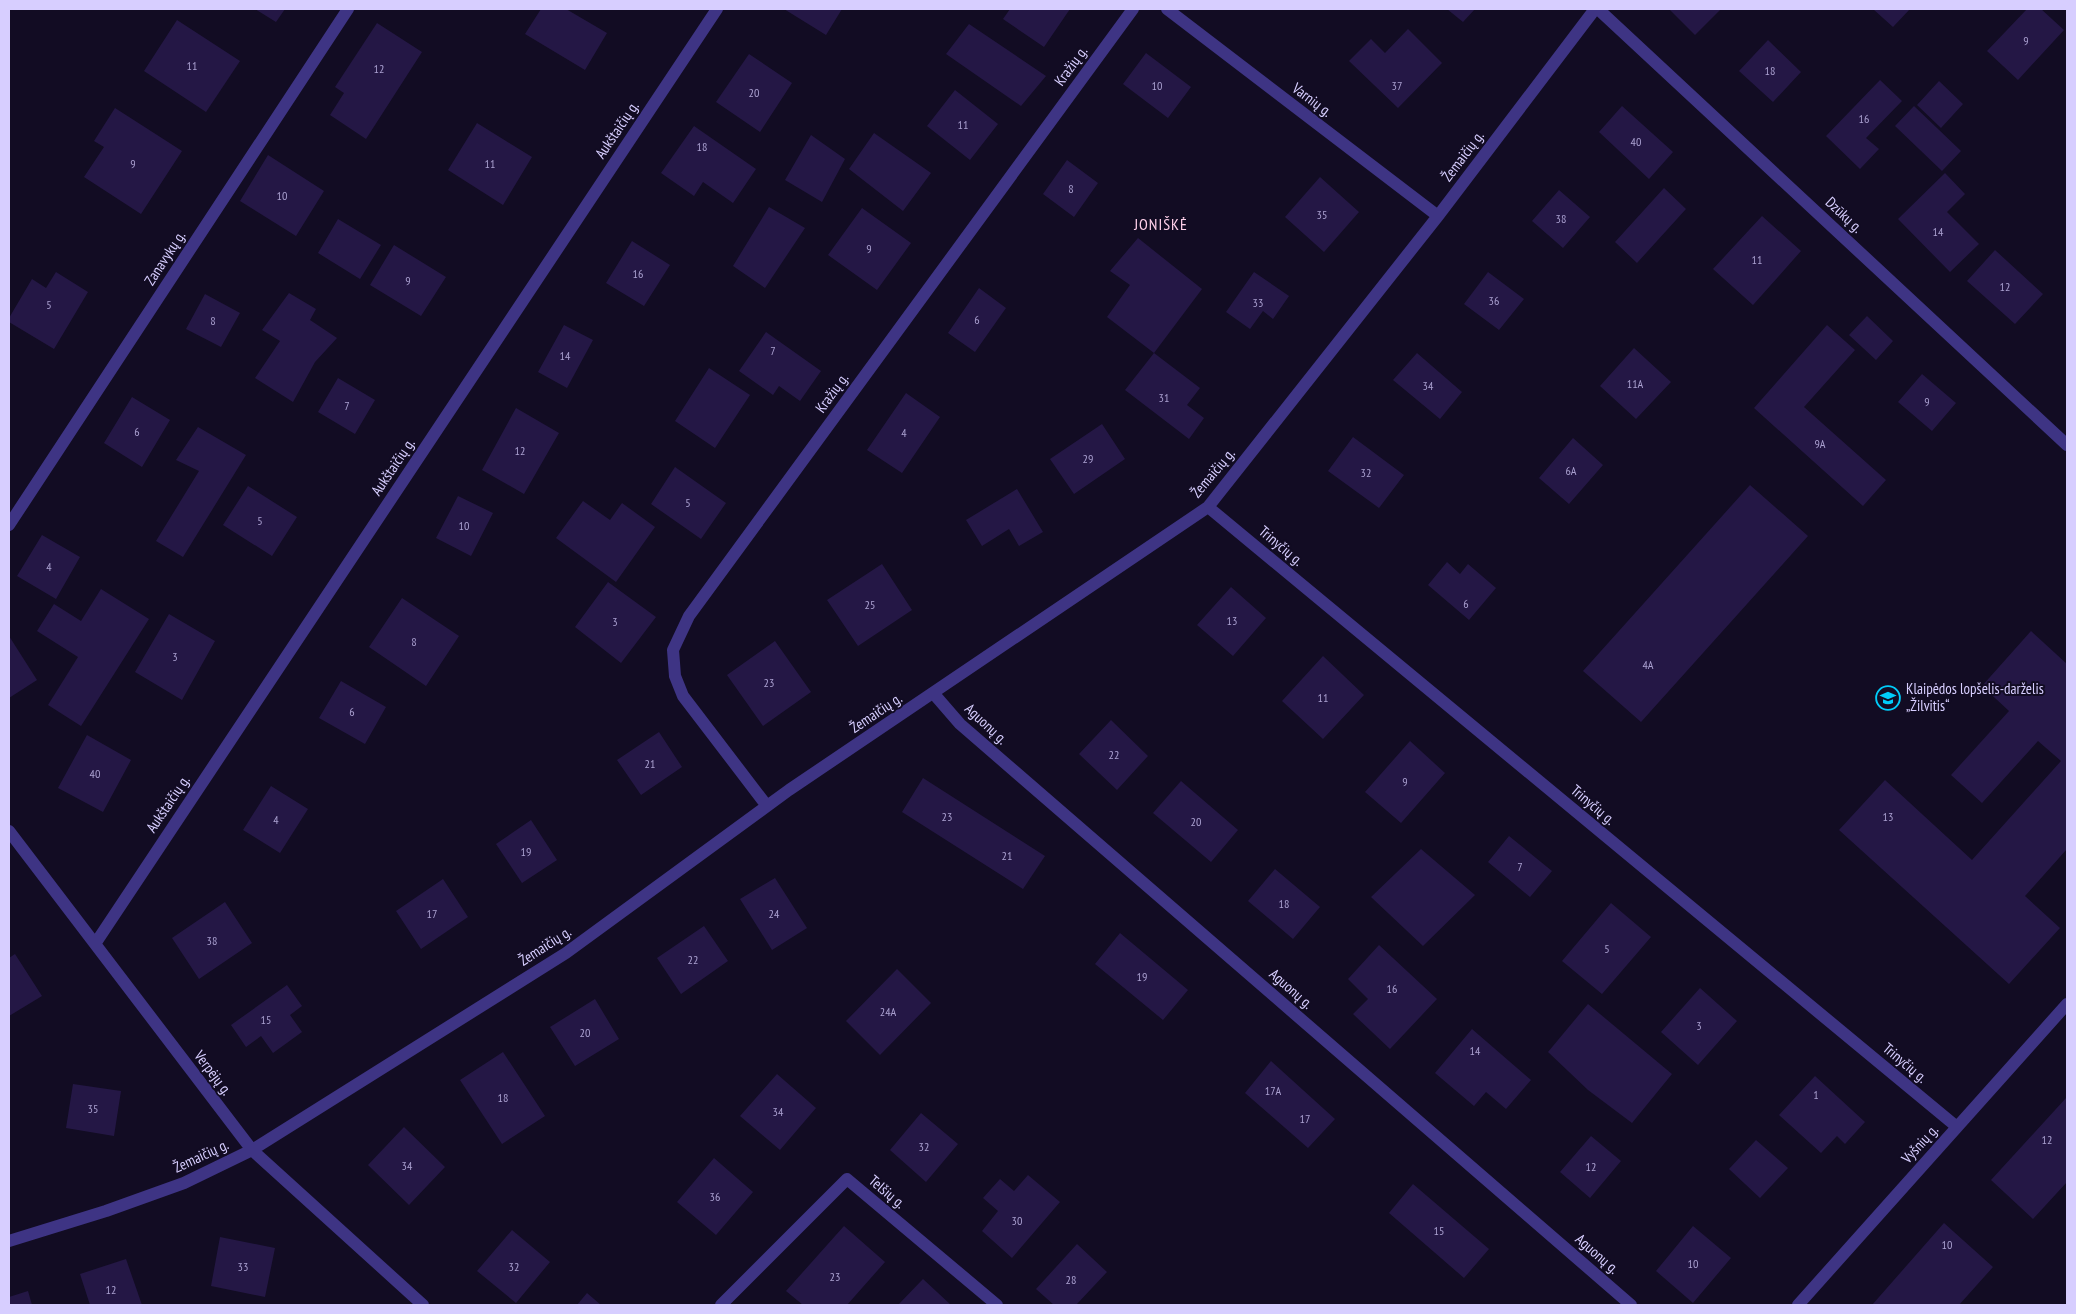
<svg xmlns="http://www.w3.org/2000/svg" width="2076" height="1314" font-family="'PT Sans Narrow',sans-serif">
	<rect width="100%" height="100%" fill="#120c23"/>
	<path fill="#241745" d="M 255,9 L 285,9 L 276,22 Z
		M 541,9 L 566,9 L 607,33 L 585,70 L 525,34 Z
		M 784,9 L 842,9 L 826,35 Z
		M 1010,9 L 1070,9 L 1044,47 L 1003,19 Z
		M 1447,9 L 1475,9 L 1463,22 Z
		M 1669,9 L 1721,9 L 1695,35 Z
		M 1873,9 L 1910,9 L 1893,27 Z
		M 2027,9 L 2041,9 L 2064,30 L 2018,80 L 1987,51 Z
		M 177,20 L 240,61 L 206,112 L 144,71 Z
		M 377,23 L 422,52 L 366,139 L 330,115 L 344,93 L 335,87 Z
		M 969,24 L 1046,76 L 1021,106 L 946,54 Z
		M 1408,29 L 1442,63 L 1398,108 L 1349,61 L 1371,39 L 1385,53 Z
		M 1768,40 L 1801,72 L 1773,102 L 1739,71 Z
		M 1146,53 L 1191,87 L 1168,118 L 1123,84 Z
		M 749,54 L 792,83 L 760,132 L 716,102 Z
		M 1880,80 L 1902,101 L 1866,138 L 1879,149 L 1860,169 L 1826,136 Z
		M 1939,81 L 1963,104 L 1941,128 L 1917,105 Z
		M 955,90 L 998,124 L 970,160 L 927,126 Z
		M 1622,106 L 1673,152 L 1649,179 L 1599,132 Z
		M 1914,106 L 1961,151 L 1942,171 L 1895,126 Z
		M 115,108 L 182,151 L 141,214 L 84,177 L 104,147 L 94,141 Z
		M 477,123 L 532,157 L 503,205 L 448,170 Z
		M 694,126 L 756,169 L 733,203 L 703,182 L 694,196 L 661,173 Z
		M 874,133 L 931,173 L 903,211 L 849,169 Z
		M 811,135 L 845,159 L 822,202 L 785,180 Z
		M 268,155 L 324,191 L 296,236 L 240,201 Z
		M 1067,160 L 1098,183 L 1074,217 L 1043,194 Z
		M 1945,173 L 1965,194 L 1947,212 L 1979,244 L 1950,272 L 1898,219 Z
		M 1320,177 L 1359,212 L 1324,252 L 1285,217 Z
		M 1664,188 L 1686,209 L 1637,263 L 1615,242 Z
		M 1559,190 L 1590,217 L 1563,248 L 1532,221 Z
		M 769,207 L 805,228 L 765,288 L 733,266 Z
		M 862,208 L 911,243 L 877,290 L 828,255 Z
		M 1762,216 L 1801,251 L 1753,305 L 1713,269 Z
		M 338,219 L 381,245 L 360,279 L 318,253 Z
		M 1138,238 L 1202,289 L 1154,353 L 1107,317 L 1130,285 L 1110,271 Z
		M 632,241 L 670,265 L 644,306 L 606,283 Z
		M 394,245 L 446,277 L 421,316 L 370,285 Z
		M 1995,250 L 2043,294 L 2015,324 L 1967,281 Z
		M 56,272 L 88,292 L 54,349 L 9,322 L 9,318 L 32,279 L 46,288 Z
		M 1254,272 L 1289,296 L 1273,319 L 1263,311 L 1250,329 L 1226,312 Z
		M 1488,272 L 1524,299 L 1499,330 L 1464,304 Z
		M 979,288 L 1006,308 L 975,352 L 948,333 Z
		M 289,293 L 316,309 L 310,320 L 337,338 L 315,362 L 293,402 L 255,378 L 280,341 L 262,330 Z
		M 205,294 L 240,313 L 221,347 L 186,329 Z
		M 1867,316 L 1893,341 L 1876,360 L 1849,335 Z
		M 564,325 L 593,340 L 567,388 L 538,372 Z
		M 1827,325 L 1855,350 L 1804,407 L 1886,480 L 1863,506 L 1754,408 Z
		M 766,332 L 821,371 L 800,401 L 779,386 L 773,395 L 739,371 Z
		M 1634,348 L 1671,382 L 1636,419 L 1600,386 Z
		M 1154,353 L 1200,388 L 1187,405 L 1204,418 L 1189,439 L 1125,390 Z
		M 1417,353 L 1462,392 L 1440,419 L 1393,380 Z
		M 709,368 L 750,395 L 715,448 L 675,421 Z
		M 1922,374 L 1956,403 L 1932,431 L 1898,402 Z
		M 338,378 L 375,400 L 355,434 L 318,412 Z
		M 906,393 L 940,417 L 902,473 L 867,450 Z
		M 132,397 L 170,420 L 142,467 L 104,443 Z
		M 516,408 L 559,433 L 524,494 L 482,470 Z
		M 1102,424 L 1125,459 L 1074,494 L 1050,459 Z
		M 198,427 L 246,455 L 183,557 L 156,541 L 199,471 L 176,460 Z
		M 1353,437 L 1404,475 L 1379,508 L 1328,471 Z
		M 1573,438 L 1603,465 L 1569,504 L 1539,478 Z
		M 675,467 L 726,503 L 701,539 L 651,504 Z
		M 1750,485 L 1808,536 L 1641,722 L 1583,671 Z
		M 248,486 L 297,517 L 272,556 L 223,525 Z
		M 1017,489 L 1043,532 L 1019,546 L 1009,529 L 982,546 L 966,520 Z
		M 458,496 L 493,513 L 471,556 L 436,538 Z
		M 583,501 L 610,520 L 622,503 L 655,527 L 616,582 L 556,538 Z
		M 42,535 L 80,557 L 56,599 L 17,576 Z
		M 1447,562 L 1460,574 L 1468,564 L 1496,588 L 1469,620 L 1428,585 Z
		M 882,564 L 912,610 L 858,646 L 827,600 Z
		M 608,582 L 656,617 L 621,663 L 575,627 Z
		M 1231,587 L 1266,618 L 1233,656 L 1197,625 Z
		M 101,589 L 149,619 L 81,726 L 48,705 L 78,657 L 37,631 L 54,604 L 81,621 Z
		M 402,598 L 459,636 L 426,686 L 369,647 Z
		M 169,614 L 215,641 L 182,700 L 135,672 Z
		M 2031,631 L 2067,664 L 2067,849 L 2025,896 L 2060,928 L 2009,984 L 1839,830 L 1885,780 L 1972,860 L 2061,761 L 2038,741 L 1982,803 L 1951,775 L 2009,711 L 1982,686 Z
		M 9,636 L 37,680 L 9,698 Z
		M 775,641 L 811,692 L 763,726 L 727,675 Z
		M 1323,656 L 1364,695 L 1323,739 L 1282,701 Z
		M 341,681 L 386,707 L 365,744 L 319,718 Z
		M 1111,720 L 1148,756 L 1117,790 L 1079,754 Z
		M 659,732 L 682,767 L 641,795 L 617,760 Z
		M 87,735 L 131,760 L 103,812 L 58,788 Z
		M 1410,741 L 1445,773 L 1401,823 L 1365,792 Z
		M 923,778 L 1045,856 L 1023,889 L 902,812 Z
		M 1181,781 L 1238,830 L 1211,862 L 1153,813 Z
		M 271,786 L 308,809 L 280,853 L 243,830 Z
		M 531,820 L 557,860 L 522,883 L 496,844 Z
		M 1509,836 L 1552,871 L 1530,897 L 1488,862 Z
		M 1421,849 L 1475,895 L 1423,946 L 1371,897 Z
		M 1275,869 L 1320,907 L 1293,939 L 1248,901 Z
		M 775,878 L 807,928 L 772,950 L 740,899 Z
		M 443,879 L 468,917 L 421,949 L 396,911 Z
		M 225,902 L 252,943 L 199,979 L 172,938 Z
		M 1611,903 L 1651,937 L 1602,994 L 1562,961 Z
		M 704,926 L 728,961 L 681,994 L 657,958 Z
		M 1120,933 L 1188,990 L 1163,1020 L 1095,964 Z
		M 1379,945 L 1437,999 L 1390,1049 L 1353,1014 L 1368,999 L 1348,979 Z
		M 15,954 L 42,996 L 9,1016 L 9,958 Z
		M 897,969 L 931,1003 L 880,1055 L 846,1021 Z
		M 287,985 L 302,1006 L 290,1015 L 302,1032 L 273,1053 L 261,1036 L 246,1047 L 231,1025 Z
		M 1700,988 L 1737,1021 L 1698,1065 L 1661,1032 Z
		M 595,999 L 619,1039 L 575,1066 L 550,1027 Z
		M 1588,1004 L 1672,1074 L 1632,1123 L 1588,1090 L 1548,1052 Z
		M 1472,1029 L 1531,1080 L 1506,1109 L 1486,1092 L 1474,1106 L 1435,1073 Z
		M 503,1052 L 545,1116 L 502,1144 L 460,1080 Z
		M 1271,1061 L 1335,1119 L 1308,1148 L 1245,1093 Z
		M 777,1074 L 816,1108 L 780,1150 L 740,1116 Z
		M 1815,1076 L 1865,1122 L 1845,1144 L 1837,1136 L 1821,1153 L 1779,1115 Z
		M 73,1084 L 121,1091 L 114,1136 L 66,1128 Z
		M 2066,1098 L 2067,1099 L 2067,1182 L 2033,1219 L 1991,1180 Z
		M 921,1113 L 958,1144 L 926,1182 L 890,1150 Z
		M 404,1127 L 445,1167 L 409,1205 L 368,1165 Z
		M 1591,1136 L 1621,1161 L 1590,1198 L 1560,1172 Z
		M 1756,1140 L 1788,1168 L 1760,1198 L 1729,1169 Z
		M 714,1158 L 753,1192 L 716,1235 L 677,1202 Z
		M 1028,1175 L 1060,1202 L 1012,1258 L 982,1231 L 998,1211 L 983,1198 L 1000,1179 L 1014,1191 Z
		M 1413,1184 L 1489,1249 L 1464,1278 L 1389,1213 Z
		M 1944,1223 L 1993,1267 L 1959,1305 L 1872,1305 Z
		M 844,1226 L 885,1262 L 847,1305 L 803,1305 L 786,1291 Z
		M 1693,1226 L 1731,1258 L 1693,1303 L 1656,1271 Z
		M 512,1230 L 550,1262 L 516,1303 L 477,1271 Z
		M 220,1237 L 275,1248 L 265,1297 L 211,1286 Z
		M 1077,1244 L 1107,1272 L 1076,1305 L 1054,1305 L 1036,1289 Z
		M 126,1259 L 142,1305 L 90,1305 L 80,1274 Z
		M 923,1279 L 951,1305 L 898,1305 Z
		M 28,1291 L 32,1305 L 9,1305 L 9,1297 Z
		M 587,1293 L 601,1305 L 577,1305 Z"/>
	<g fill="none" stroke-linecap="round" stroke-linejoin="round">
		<path stroke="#3e3484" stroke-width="12" d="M 1167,9 L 1438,216
			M 1598,9 L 2067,445
			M 1208,507 L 1957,1127
			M 9,525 L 348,9
			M 934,694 L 960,724 L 1631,1305
			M 767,806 L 683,696 L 675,676 L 673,650 L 689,616 L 1133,9
			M 9,831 L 252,1150 L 423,1305
			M 95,944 L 717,9
			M 9,1241 L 106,1211 L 184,1183 L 252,1150 L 566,953 L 789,790 L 1208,507 L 1438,216 L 1595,9
			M 721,1305 L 847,1179 L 997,1305
			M 1798,1305 L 2067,1004"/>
	</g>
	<defs>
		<g id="school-ring" transform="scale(1.25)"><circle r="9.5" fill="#120c23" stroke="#00ccf9" stroke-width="1.5"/><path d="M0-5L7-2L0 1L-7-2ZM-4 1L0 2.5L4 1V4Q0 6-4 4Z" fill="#00ccf9"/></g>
	</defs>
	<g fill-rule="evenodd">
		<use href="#school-ring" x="1888" y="698"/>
	</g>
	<g text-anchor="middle" stroke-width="4" stroke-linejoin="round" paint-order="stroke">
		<g font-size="12" fill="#aaa0d0">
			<text x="2026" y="45">9</text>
			<text x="192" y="70">11</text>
			<text x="379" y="73">12</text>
			<text x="1770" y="75">18</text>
			<text x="1157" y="90">10</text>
			<text x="1397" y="90">37</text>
			<text x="754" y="97">20</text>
			<text x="1864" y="123">16</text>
			<text x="963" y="129">11</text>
			<text x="1636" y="146">40</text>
			<text x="702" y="151">18</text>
			<text x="133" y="168">9</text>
			<text x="490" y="168">11</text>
			<text x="1071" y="193">8</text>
			<text x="282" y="200">10</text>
			<text x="1322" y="219">35</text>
			<text x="1561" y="223">38</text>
			<text x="1938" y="236">14</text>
			<text x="869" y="253">9</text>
			<text x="1757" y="264">11</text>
			<text x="638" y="278">16</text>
			<text x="408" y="285">9</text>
			<text x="2005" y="291">12</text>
			<text x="1494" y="305">36</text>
			<text x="1258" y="307">33</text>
			<text x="49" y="309">5</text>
			<text x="977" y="324">6</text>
			<text x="213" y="325">8</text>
			<text x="773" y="355">7</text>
			<text x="565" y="360">14</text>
			<text x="1635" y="388">11A</text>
			<text x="1428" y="390">34</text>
			<text x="1164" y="402">31</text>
			<text x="1927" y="406">9</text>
			<text x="347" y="410">7</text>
			<text x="137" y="436">6</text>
			<text x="904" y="437">4</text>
			<text x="1820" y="448">9A</text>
			<text x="520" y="455">12</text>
			<text x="1088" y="463">29</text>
			<text x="1571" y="475">6A</text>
			<text x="1366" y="477">32</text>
			<text x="688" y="507">5</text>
			<text x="260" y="525">5</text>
			<text x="464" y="530">10</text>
			<text x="49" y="571">4</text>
			<text x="1466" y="608">6</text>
			<text x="870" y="609">25</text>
			<text x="1232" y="625">13</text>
			<text x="615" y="626">3</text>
			<text x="414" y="646">8</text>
			<text x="175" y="661">3</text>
			<text x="1648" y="669">4A</text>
			<text x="769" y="687">23</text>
			<text x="1323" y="702">11</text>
			<text x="352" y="716">6</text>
			<text x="1114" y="759">22</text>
			<text x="650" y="768">21</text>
			<text x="95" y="778">40</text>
			<text x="1405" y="786">9</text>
			<text x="947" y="821">23</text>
			<text x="1888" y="821">13</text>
			<text x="276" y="824">4</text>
			<text x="1196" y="826">20</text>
			<text x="526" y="856">19</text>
			<text x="1007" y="860">21</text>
			<text x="1520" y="871">7</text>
			<text x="1284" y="908">18</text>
			<text x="432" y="918">17</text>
			<text x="774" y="918">24</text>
			<text x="212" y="945">38</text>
			<text x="1607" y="953">5</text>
			<text x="693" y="964">22</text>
			<text x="1142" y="981">19</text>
			<text x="1392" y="993">16</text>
			<text x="888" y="1016">24A</text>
			<text x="266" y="1024">15</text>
			<text x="1699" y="1030">3</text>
			<text x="585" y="1037">20</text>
			<text x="1475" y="1055">14</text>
			<text x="1273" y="1095">17A</text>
			<text x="1816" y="1099">1</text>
			<text x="503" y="1102">18</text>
			<text x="93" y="1113">35</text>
			<text x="778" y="1116">34</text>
			<text x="1305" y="1123">17</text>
			<text x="2047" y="1144">12</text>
			<text x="924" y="1151">32</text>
			<text x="407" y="1170">34</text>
			<text x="1591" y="1171">12</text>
			<text x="715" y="1201">36</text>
			<text x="1017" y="1225">30</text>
			<text x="1439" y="1235">15</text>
			<text x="1947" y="1249">10</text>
			<text x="1693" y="1268">10</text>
			<text x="243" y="1271">33</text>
			<text x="514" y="1271">32</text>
			<text x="835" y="1281">23</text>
			<text x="1071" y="1284">28</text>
			<text x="111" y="1294">12</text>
		</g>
		<g font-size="15" fill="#d7ceff" stroke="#120c23">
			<text transform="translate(1071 66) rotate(-54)" y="5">Kražių g.</text>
			<text transform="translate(1312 100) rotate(37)" y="5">Varnių g.</text>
			<text transform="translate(617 130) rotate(-56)" y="5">Aukštaičių g.</text>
			<text transform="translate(1463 156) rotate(-53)" y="5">Žemaičių g.</text>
			<text transform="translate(1844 215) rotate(43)" y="5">Dzūkų g.</text>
			<text transform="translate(165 258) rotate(-57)" y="5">Zanavykų g.</text>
			<text transform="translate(832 393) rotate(-54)" y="5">Kražių g.</text>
			<text transform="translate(393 467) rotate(-56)" y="5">Aukštaičių g.</text>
			<text transform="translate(1213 473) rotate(-50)" y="5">Žemaičių g.</text>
			<text transform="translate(1281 546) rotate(40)" y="5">Trinyčių g.</text>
			<text transform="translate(876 713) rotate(-34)" y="5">Žemaičių g.</text>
			<text transform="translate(986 724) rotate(43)" y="5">Aguonų g.</text>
			<text transform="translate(168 804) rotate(-56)" y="5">Aukštaičių g.</text>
			<text transform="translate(1593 805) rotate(40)" y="5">Trinyčių g.</text>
			<text transform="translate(545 946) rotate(-33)" y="5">Žemaičių g.</text>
			<text transform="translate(1291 989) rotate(41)" y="5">Aguonų g.</text>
			<text transform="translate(1905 1063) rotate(40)" y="5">Trinyčių g.</text>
			<text transform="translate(213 1073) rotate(53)" y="5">Verpėjų g.</text>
			<text transform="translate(1920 1144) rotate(-48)" y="5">Vyšnių g.</text>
			<text transform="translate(201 1156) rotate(-25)" y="5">Žemaičių g.</text>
			<text transform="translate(887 1192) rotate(40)" y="5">Telšių g.</text>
			<text transform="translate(1597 1254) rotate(41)" y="5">Aguonų g.</text>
		</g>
		<g font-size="15" fill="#d7ceff" stroke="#120c23" text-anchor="start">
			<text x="1906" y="694">Klaipėdos lopšelis-darželis<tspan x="1906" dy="17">„Žilvitis“</tspan></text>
		</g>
		<g font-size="16" letter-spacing="1" fill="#ffd0ea" stroke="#120c23">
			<text x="1161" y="230">JONIŠKĖ</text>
		</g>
	</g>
	<rect width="2076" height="1314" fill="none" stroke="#d7ceff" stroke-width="20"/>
</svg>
